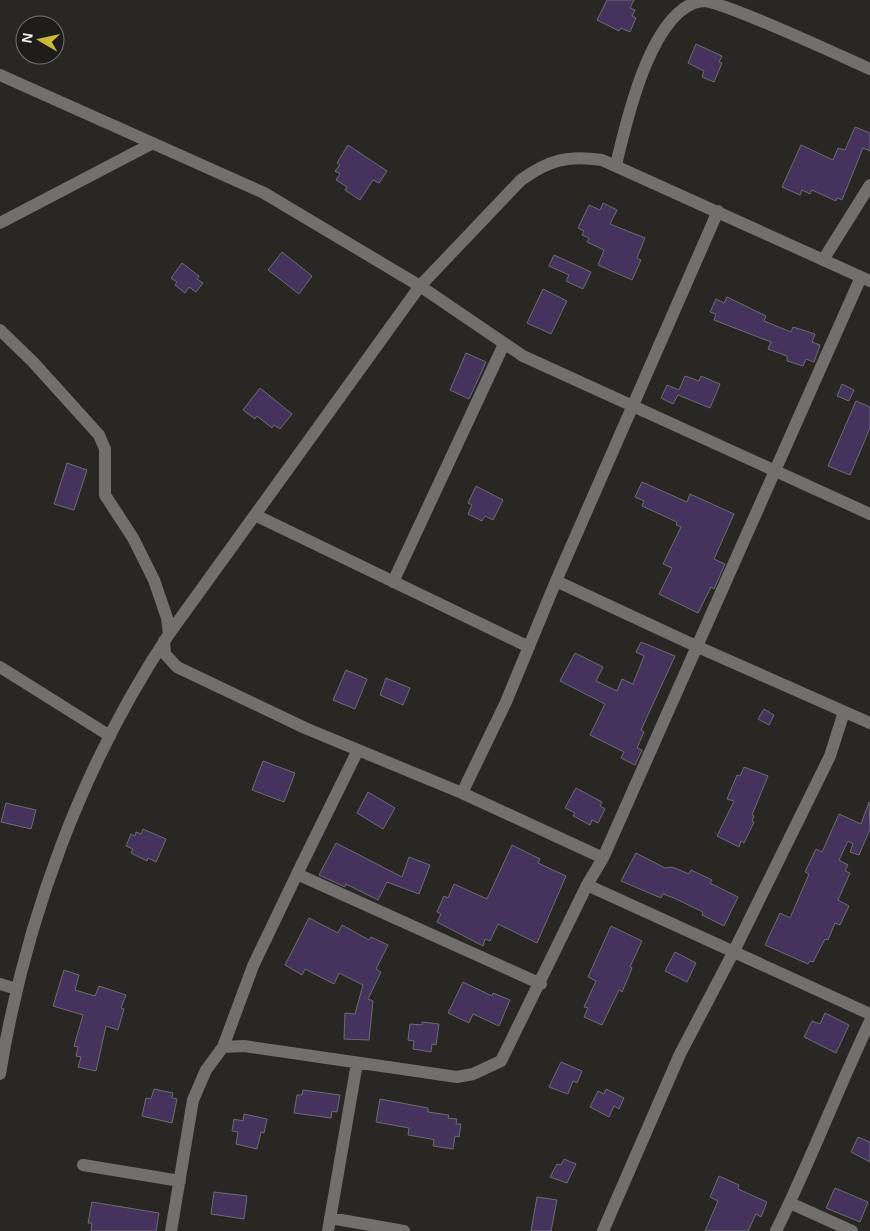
<svg xmlns="http://www.w3.org/2000/svg" width="870" height="1231" font-family="Helvetica,sans-serif">
	<rect width="100%" height="100%" fill="#282724"/>
	<path fill="#45335e" stroke="#6d6c6f" d="M 607,0 L 634,0 L 630,8 L 635,10 L 632,16 L 636,18 L 630,32 L 621,28 L 619,31 L 597,20 Z
		M 696,44 L 722,56 L 719,62 L 722,63 L 714,82 L 702,77 L 704,71 L 688,63 Z
		M 855,127 L 870,133 L 870,151 L 863,148 L 842,200 L 837,198 L 836,201 L 812,190 L 810,194 L 802,190 L 800,195 L 782,187 L 801,145 L 833,160 L 838,148 L 845,150 Z
		M 348,145 L 387,171 L 379,183 L 373,180 L 360,200 L 345,190 L 347,187 L 336,180 L 340,174 L 335,171 L 340,165 L 337,163 Z
		M 603,203 L 617,210 L 610,224 L 645,238 L 637,258 L 641,260 L 632,280 L 598,265 L 604,250 L 587,242 L 589,238 L 582,235 L 584,231 L 578,228 L 589,205 L 600,210 Z
		M 282,252 L 312,276 L 299,294 L 268,270 Z
		M 554,255 L 591,272 L 583,289 L 566,281 L 569,275 L 549,266 Z
		M 182,263 L 199,276 L 197,279 L 203,283 L 196,292 L 189,287 L 185,293 L 175,285 L 177,282 L 171,278 Z
		M 543,289 L 567,301 L 551,334 L 527,323 Z
		M 727,297 L 766,316 L 764,321 L 791,332 L 793,327 L 815,334 L 812,342 L 820,345 L 814,362 L 806,359 L 803,366 L 787,361 L 787,356 L 768,349 L 771,342 L 714,320 L 716,314 L 710,312 L 716,299 L 724,303 Z
		M 466,353 L 486,362 L 469,399 L 450,390 Z
		M 685,376 L 699,381 L 701,376 L 720,384 L 710,408 L 678,395 L 673,404 L 661,398 L 667,385 L 679,390 Z
		M 842,384 L 854,390 L 849,401 L 837,396 Z
		M 260,388 L 292,414 L 280,429 L 274,425 L 272,428 L 257,416 L 255,419 L 243,410 Z
		M 856,401 L 870,407 L 870,428 L 850,475 L 828,466 Z
		M 67,463 L 87,470 L 74,510 L 54,504 Z
		M 642,482 L 687,502 L 690,494 L 734,514 L 714,559 L 725,564 L 714,589 L 711,587 L 698,613 L 659,594 L 672,568 L 663,564 L 681,527 L 676,525 L 677,522 L 642,506 L 644,501 L 635,497 Z
		M 476,486 L 503,500 L 493,520 L 485,516 L 482,521 L 468,514 L 472,505 L 468,503 Z
		M 641,642 L 675,656 L 641,730 L 644,732 L 637,748 L 642,750 L 635,765 L 621,758 L 624,752 L 590,735 L 605,704 L 560,681 L 575,653 L 603,667 L 596,681 L 617,691 L 622,679 L 633,684 L 644,656 L 636,652 Z
		M 346,670 L 367,679 L 355,709 L 333,700 Z
		M 386,678 L 410,688 L 403,705 L 380,695 Z
		M 764,709 L 774,715 L 769,725 L 758,719 Z
		M 263,761 L 295,773 L 284,802 L 252,790 Z
		M 744,767 L 768,776 L 752,815 L 754,816 L 752,821 L 754,822 L 744,843 L 741,841 L 739,847 L 717,836 L 734,801 L 727,799 L 737,775 L 740,776 Z
		M 576,788 L 602,802 L 600,806 L 605,809 L 598,823 L 592,820 L 590,825 L 573,816 L 575,813 L 565,808 Z
		M 368,792 L 395,808 L 383,829 L 357,813 Z
		M 869,802 L 870,829 L 859,855 L 850,852 L 853,844 L 848,841 L 839,860 L 848,865 L 845,871 L 850,873 L 838,900 L 849,906 L 840,925 L 835,923 L 828,940 L 825,939 L 813,962 L 810,961 L 808,964 L 765,945 L 780,913 L 790,918 L 809,874 L 805,872 L 816,849 L 822,852 L 839,814 L 861,824 Z
		M 6,803 L 36,810 L 31,829 L 1,822 Z
		M 143,829 L 166,839 L 156,862 L 148,858 L 147,861 L 131,853 L 133,849 L 126,846 L 131,834 L 135,836 L 136,832 L 141,834 Z
		M 336,843 L 402,877 L 409,857 L 430,865 L 419,894 L 387,882 L 378,900 L 346,884 L 345,887 L 319,875 Z
		M 512,845 L 540,859 L 538,863 L 566,876 L 537,943 L 498,924 L 490,941 L 485,939 L 483,946 L 437,922 L 441,914 L 437,912 L 444,896 L 448,898 L 454,884 L 487,899 Z
		M 636,853 L 665,868 L 672,867 L 689,874 L 691,870 L 712,880 L 710,883 L 738,897 L 724,926 L 702,915 L 703,912 L 674,898 L 663,894 L 661,898 L 621,881 Z
		M 309,918 L 338,933 L 342,925 L 369,940 L 371,937 L 388,945 L 376,969 L 381,972 L 368,999 L 373,1001 L 369,1040 L 344,1039 L 345,1013 L 355,1014 L 363,985 L 339,973 L 334,984 L 305,969 L 302,975 L 285,965 Z
		M 611,926 L 642,941 L 630,967 L 632,968 L 622,992 L 619,990 L 602,1025 L 584,1017 L 588,1008 L 584,1007 L 596,981 L 588,977 Z
		M 675,952 L 696,963 L 687,982 L 665,971 Z
		M 64,970 L 79,975 L 75,990 L 95,996 L 99,986 L 126,995 L 121,1008 L 124,1009 L 118,1030 L 106,1026 L 96,1071 L 78,1067 L 81,1057 L 76,1056 L 78,1047 L 74,1046 L 83,1015 L 53,1006 Z
		M 463,982 L 492,996 L 493,993 L 510,1000 L 499,1026 L 473,1014 L 469,1023 L 448,1013 Z
		M 825,1013 L 849,1025 L 836,1053 L 804,1037 L 812,1021 L 820,1024 Z
		M 422,1022 L 439,1024 L 436,1045 L 432,1044 L 431,1052 L 413,1049 L 414,1041 L 408,1040 L 410,1024 L 422,1025 Z
		M 561,1062 L 582,1071 L 577,1083 L 573,1081 L 568,1094 L 549,1087 Z
		M 154,1089 L 173,1093 L 172,1098 L 177,1099 L 172,1123 L 142,1116 L 146,1098 L 151,1099 Z
		M 606,1089 L 624,1098 L 619,1109 L 614,1106 L 609,1117 L 590,1107 L 598,1091 L 604,1094 Z
		M 303,1090 L 340,1095 L 337,1112 L 332,1111 L 331,1118 L 294,1113 L 297,1095 L 302,1095 Z
		M 380,1099 L 428,1108 L 428,1112 L 449,1115 L 448,1118 L 457,1119 L 456,1124 L 461,1124 L 459,1137 L 455,1136 L 453,1149 L 433,1146 L 434,1140 L 431,1139 L 408,1135 L 409,1128 L 376,1122 Z
		M 244,1114 L 267,1119 L 264,1133 L 261,1132 L 257,1149 L 236,1144 L 238,1132 L 232,1131 L 234,1119 L 243,1121 Z
		M 858,1137 L 870,1142 L 870,1162 L 851,1152 Z
		M 564,1159 L 576,1164 L 567,1183 L 550,1177 L 557,1164 L 561,1165 Z
		M 719,1176 L 739,1185 L 738,1189 L 767,1202 L 761,1217 L 756,1214 L 748,1231 L 705,1231 L 718,1201 L 710,1197 Z
		M 835,1188 L 868,1202 L 860,1222 L 826,1208 Z
		M 214,1192 L 247,1196 L 244,1219 L 211,1214 Z
		M 537,1197 L 557,1200 L 551,1231 L 531,1231 Z
		M 92,1202 L 159,1213 L 156,1231 L 91,1231 L 92,1223 L 88,1223 Z"/>
	<g fill="none" stroke-linecap="round" stroke-linejoin="round">
		<path stroke="#71706f" stroke-width="12" d="M 0,75 L 264,193 L 420,286 L 523,356 L 870,514
			M 616,165 C 626,123 651,8 702,1 C 721,0 845,58 870,69
			M 0,223 L 153,143
			M 823,260 L 870,185
			M 0,330 L 33,362 L 99,435 L 105,449 L 105,495 L 133,538 L 154,580 L 167,618 L 169,634
			M 255,515 L 529,647
			M 556,581 L 698,647 L 870,723
			M 393,582 L 504,344
			M 164,641 L 165,654 L 177,667 L 305,728 L 462,793 L 603,858
			M 0,667 L 110,736
			M 358,750 L 297,874 L 541,984
			M 462,793 L 506,702 L 556,581 L 718,211
			M 587,885 L 870,1014
			M 0,984 L 17,989
			M 223,1047 L 244,1046 L 457,1077 L 473,1074 L 501,1061 L 587,885 L 603,858 L 861,277
			M 0,1074 C 25,920 82,765 169,634 L 420,286 L 521,180 C 549,160 567,155 602,160 L 870,281
			M 83,1165 L 180,1181
			M 790,1203 L 852,1231
			M 330,1218 L 404,1231
			M 171,1231 L 193,1100 L 206,1070 L 223,1047 L 253,966 L 297,874
			M 328,1231 L 357,1063
			M 603,1231 L 680,1054 L 734,951 L 830,756 L 844,712
			M 776,1231 C 810,1162 837,1091 870,1021"/>
	</g>
	<g transform="translate(40 40) rotate(279)"><circle r="24" fill="#1e1d1b" stroke="#747371"/>
	<path d="M0-4L9 19L0 12L-9 19Z" fill="#cdb938"/>
	<text y="-8" font-size="14" font-weight="bold" text-anchor="middle" fill="#f4f3f1">N</text>
	</g>
</svg>
